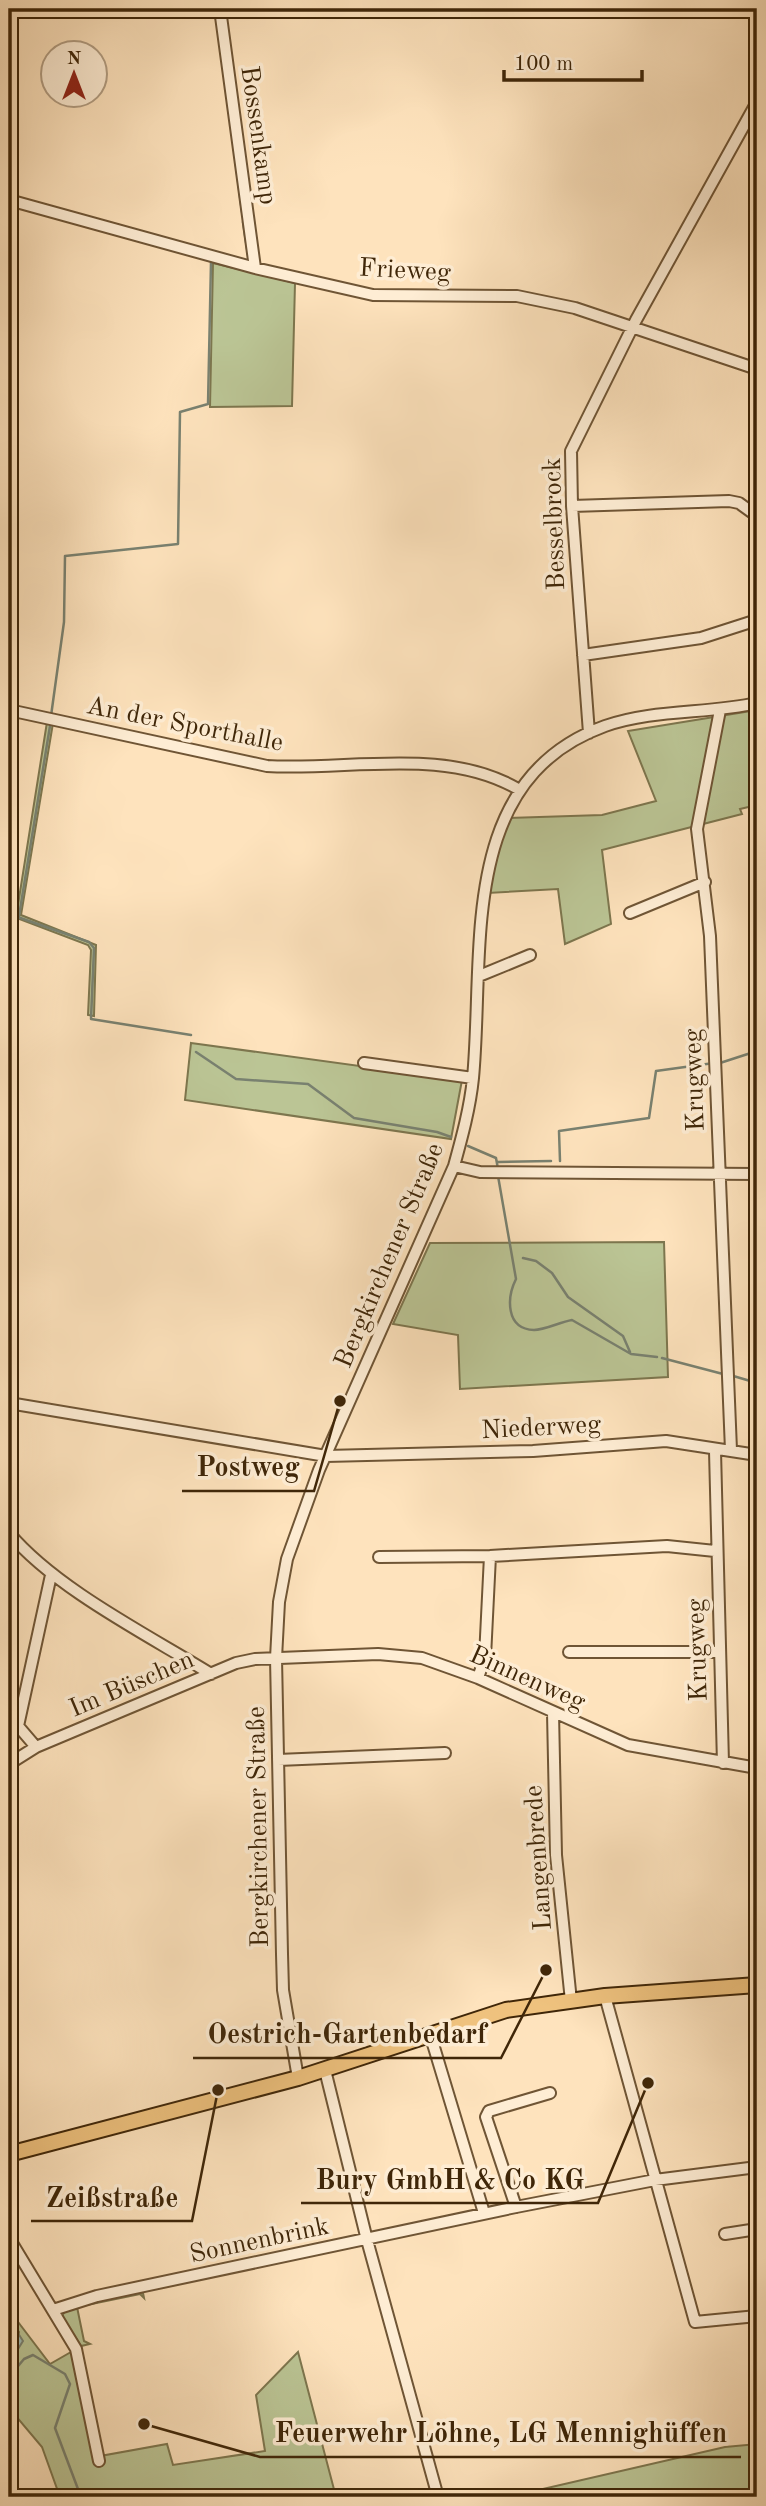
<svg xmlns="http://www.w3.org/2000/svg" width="766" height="2506" font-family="'Old Standard TT',serif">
	<rect width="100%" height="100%" fill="#fee3bd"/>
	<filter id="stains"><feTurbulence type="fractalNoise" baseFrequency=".00286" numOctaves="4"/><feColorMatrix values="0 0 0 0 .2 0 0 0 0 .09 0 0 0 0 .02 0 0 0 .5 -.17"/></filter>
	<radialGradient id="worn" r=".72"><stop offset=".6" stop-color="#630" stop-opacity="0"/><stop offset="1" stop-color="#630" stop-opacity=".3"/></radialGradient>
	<path fill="#bbc595" stroke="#7d764e" stroke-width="2" d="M 213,263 L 295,283 L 292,406 L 210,407 Z
		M 757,710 L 757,805 L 740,809 L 742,814 L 602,850 L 611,924 L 565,944 L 558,889 L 488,893 L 507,818 L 602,815 L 656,801 L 628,731 Z
		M 47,722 L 53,723 L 21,915 L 96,945 L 94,1016 L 88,1015 L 91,950 L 88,945 L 9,915 L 9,909 L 17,911 Z
		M 191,1043 L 462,1080 L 451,1139 L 185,1100 Z
		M 664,1242 L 668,1377 L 460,1389 L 458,1335 L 393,1324 L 430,1243 Z
		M 143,2293 L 144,2298 L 140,2294 L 77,2307 L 84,2341 L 90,2344 L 81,2346 L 62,2316 L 66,2309 Z
		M 9,2310 L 50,2364 L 78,2348 L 100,2456 L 167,2444 L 173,2465 L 265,2451 L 256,2395 L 298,2352 L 336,2497 L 60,2497 L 42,2447 L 9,2408 L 9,2357 L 13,2357 L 19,2332 L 9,2319 Z
		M 757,2444 L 757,2497 L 508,2497 L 725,2447 Z"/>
	<path fill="#a0bdb6" stroke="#798170" stroke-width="2" d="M 9,2319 L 23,2341 L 13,2357 L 9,2357 Z"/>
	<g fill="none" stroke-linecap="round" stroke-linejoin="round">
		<path stroke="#798170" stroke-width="2.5" d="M 232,134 L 242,212
			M 243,222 L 248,255
			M 51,716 L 64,622 L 65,556 L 178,544 L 180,412 L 208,404 L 211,262
			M 9,914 L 89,942 L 94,948 L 91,1019 L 191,1035
			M 19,916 L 50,726
			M 196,1052 L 236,1079 L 308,1084 L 354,1118 L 437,1132 L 451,1137
			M 720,1063 L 757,1051
			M 468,1146 L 496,1158 L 498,1169
			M 560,1161 L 559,1131 L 649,1118 L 656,1071 L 714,1063
			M 498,1162 L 551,1161
			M 498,1176 L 516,1279 C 507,1297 505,1329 534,1330 C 545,1330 560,1322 572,1320 L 631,1354 L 657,1357
			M 523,1258 L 536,1261 L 552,1273 L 568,1297 L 623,1336 L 630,1352
			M 662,1358 L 723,1374
			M 730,1375 L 757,1383
			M 9,2377 L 24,2359 L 33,2355 L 65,2374 L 70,2384 L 55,2428 L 81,2497"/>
		<g stroke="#6f5535" stroke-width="14">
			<path id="minor" d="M 220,9 L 255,268
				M 9,200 L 255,268 L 373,295 L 517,296 L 575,308 L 757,369
				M 572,506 L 729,501 L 739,503 L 757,516
				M 583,655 L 701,638 L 757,620
				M 9,710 L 267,766 C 348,771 444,746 518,789
				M 720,710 L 697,829 L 710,936 L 731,1450
				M 589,733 L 572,506 L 571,451 L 636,320 L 757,102
				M 630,913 L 705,882
				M 479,976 L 530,955
				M 364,1063 L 473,1078
				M 454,1166 L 480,1172 L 757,1174
				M 9,1403 L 326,1456 L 533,1451 L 666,1441 L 757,1455
				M 715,1451 L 723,1763
				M 9,1533 C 56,1589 148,1635 211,1674
				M 379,1557 L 490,1556 L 667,1546 L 715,1551
				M 569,1652 L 719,1652
				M 478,1678 L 485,1657 L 490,1556
				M 553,1713 L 556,1855 L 571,2001
				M 9,1722 L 18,1726 L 36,1747
				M 18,1726 L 51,1575
				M 278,1760 L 445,1753
				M 9,1764 L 36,1747 L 236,1663 L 255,1659 L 378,1654 L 422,1658 L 478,1678 L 628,1745 L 757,1768
				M 605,1996 L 695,2322 L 757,2316
				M 430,2034 L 484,2213
				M 325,2070 L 367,2240 L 438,2497
				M 298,2078 L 283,1990 L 282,1954 L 276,1658 L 279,1602 L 287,1559 L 319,1470 L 454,1166 C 462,1137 470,1108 473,1078 C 485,951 456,780 605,726 C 653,709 708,714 757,703
				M 516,2207 L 486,2117 L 489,2111 L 550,2093
				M 725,2234 L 757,2229
				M 9,2238 L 76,2349 L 99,2461
				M 53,2310 L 97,2296 L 516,2207 L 655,2180 L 757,2167"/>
		</g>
		<g stroke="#3f2608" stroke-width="18">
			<path id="major" d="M 9,2154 L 298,2078 L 506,2010 L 605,1996 L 757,1985"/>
		</g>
		<use href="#minor" stroke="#feedd4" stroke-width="10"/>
		<use href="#major" stroke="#efc27e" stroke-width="14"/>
	</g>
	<g text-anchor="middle" stroke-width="7" stroke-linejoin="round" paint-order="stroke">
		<g font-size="26" fill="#3f2608" stroke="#feedd4">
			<text transform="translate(260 135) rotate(82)" y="9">Bossenkamp</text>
			<text transform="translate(405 269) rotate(3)" y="9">Frieweg</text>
			<text transform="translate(553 524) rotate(-92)" y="9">Besselbrock</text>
			<text transform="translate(185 723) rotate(11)" y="9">An der Sporthalle</text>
			<text transform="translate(693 1080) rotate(-92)" y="9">Krugweg</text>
			<text transform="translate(388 1255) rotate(-67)" y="9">Bergkirchener Straße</text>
			<text transform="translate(541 1426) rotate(-3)" y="9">Niederweg</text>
			<text transform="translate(696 1650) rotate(-92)" y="9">Krugweg</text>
			<text transform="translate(528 1677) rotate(24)" y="9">Binnenweg</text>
			<text transform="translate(131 1683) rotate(-23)" y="9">Im Büschen</text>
			<text transform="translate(257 1827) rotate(-91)" y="9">Bergkirchener Straße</text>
			<text transform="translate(537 1858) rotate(-94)" y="9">Langenbrede</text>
			<text transform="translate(259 2239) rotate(-12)" y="9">Sonnenbrink</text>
		</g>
	</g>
	<path fill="none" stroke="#3f2608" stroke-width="2.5" d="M340 1401L314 1491H182M546 1970L501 2058H193M648 2083L598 2203H301M218 2090L192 2221H31M144 2424L260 2457H741"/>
	<g fill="#3f2608" stroke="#feedd4" stroke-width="2.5">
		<circle cx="340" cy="1401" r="7"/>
		<circle cx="546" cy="1970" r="7"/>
		<circle cx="648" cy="2083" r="7"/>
		<circle cx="218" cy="2090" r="7"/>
		<circle cx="144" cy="2424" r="7"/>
	</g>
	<g font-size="28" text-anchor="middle" font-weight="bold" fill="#3f2608" stroke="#feedd4" stroke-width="7" stroke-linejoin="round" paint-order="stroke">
		<text x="248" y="1476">Postweg</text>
		<text x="347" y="2043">Oestrich-Gartenbedarf</text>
		<text x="450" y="2189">Bury GmbH &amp; Co KG</text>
		<text x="112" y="2207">Zeißstraße</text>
		<text x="501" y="2442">Feuerwehr Löhne, LG Mennighüffen</text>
	</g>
	<rect width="766" height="2506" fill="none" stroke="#fee3bd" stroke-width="35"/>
	<rect x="10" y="10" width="745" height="2485" fill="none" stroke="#3f2608" stroke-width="3.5"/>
	<rect x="18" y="18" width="731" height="2471" fill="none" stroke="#3f2608" stroke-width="2"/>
	<g transform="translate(74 74)"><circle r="33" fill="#feedd4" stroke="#b29d82" stroke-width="2"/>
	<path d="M0-5L12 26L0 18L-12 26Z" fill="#8f2418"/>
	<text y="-10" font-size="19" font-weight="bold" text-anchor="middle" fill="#3f2608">N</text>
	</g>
	<path d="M504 70v10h138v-10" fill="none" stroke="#3f2608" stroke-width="3.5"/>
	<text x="514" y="70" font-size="21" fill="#3f2608" stroke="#feedd4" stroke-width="5" paint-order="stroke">100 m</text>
	<rect width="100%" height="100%" filter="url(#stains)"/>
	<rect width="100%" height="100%" fill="url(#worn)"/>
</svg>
